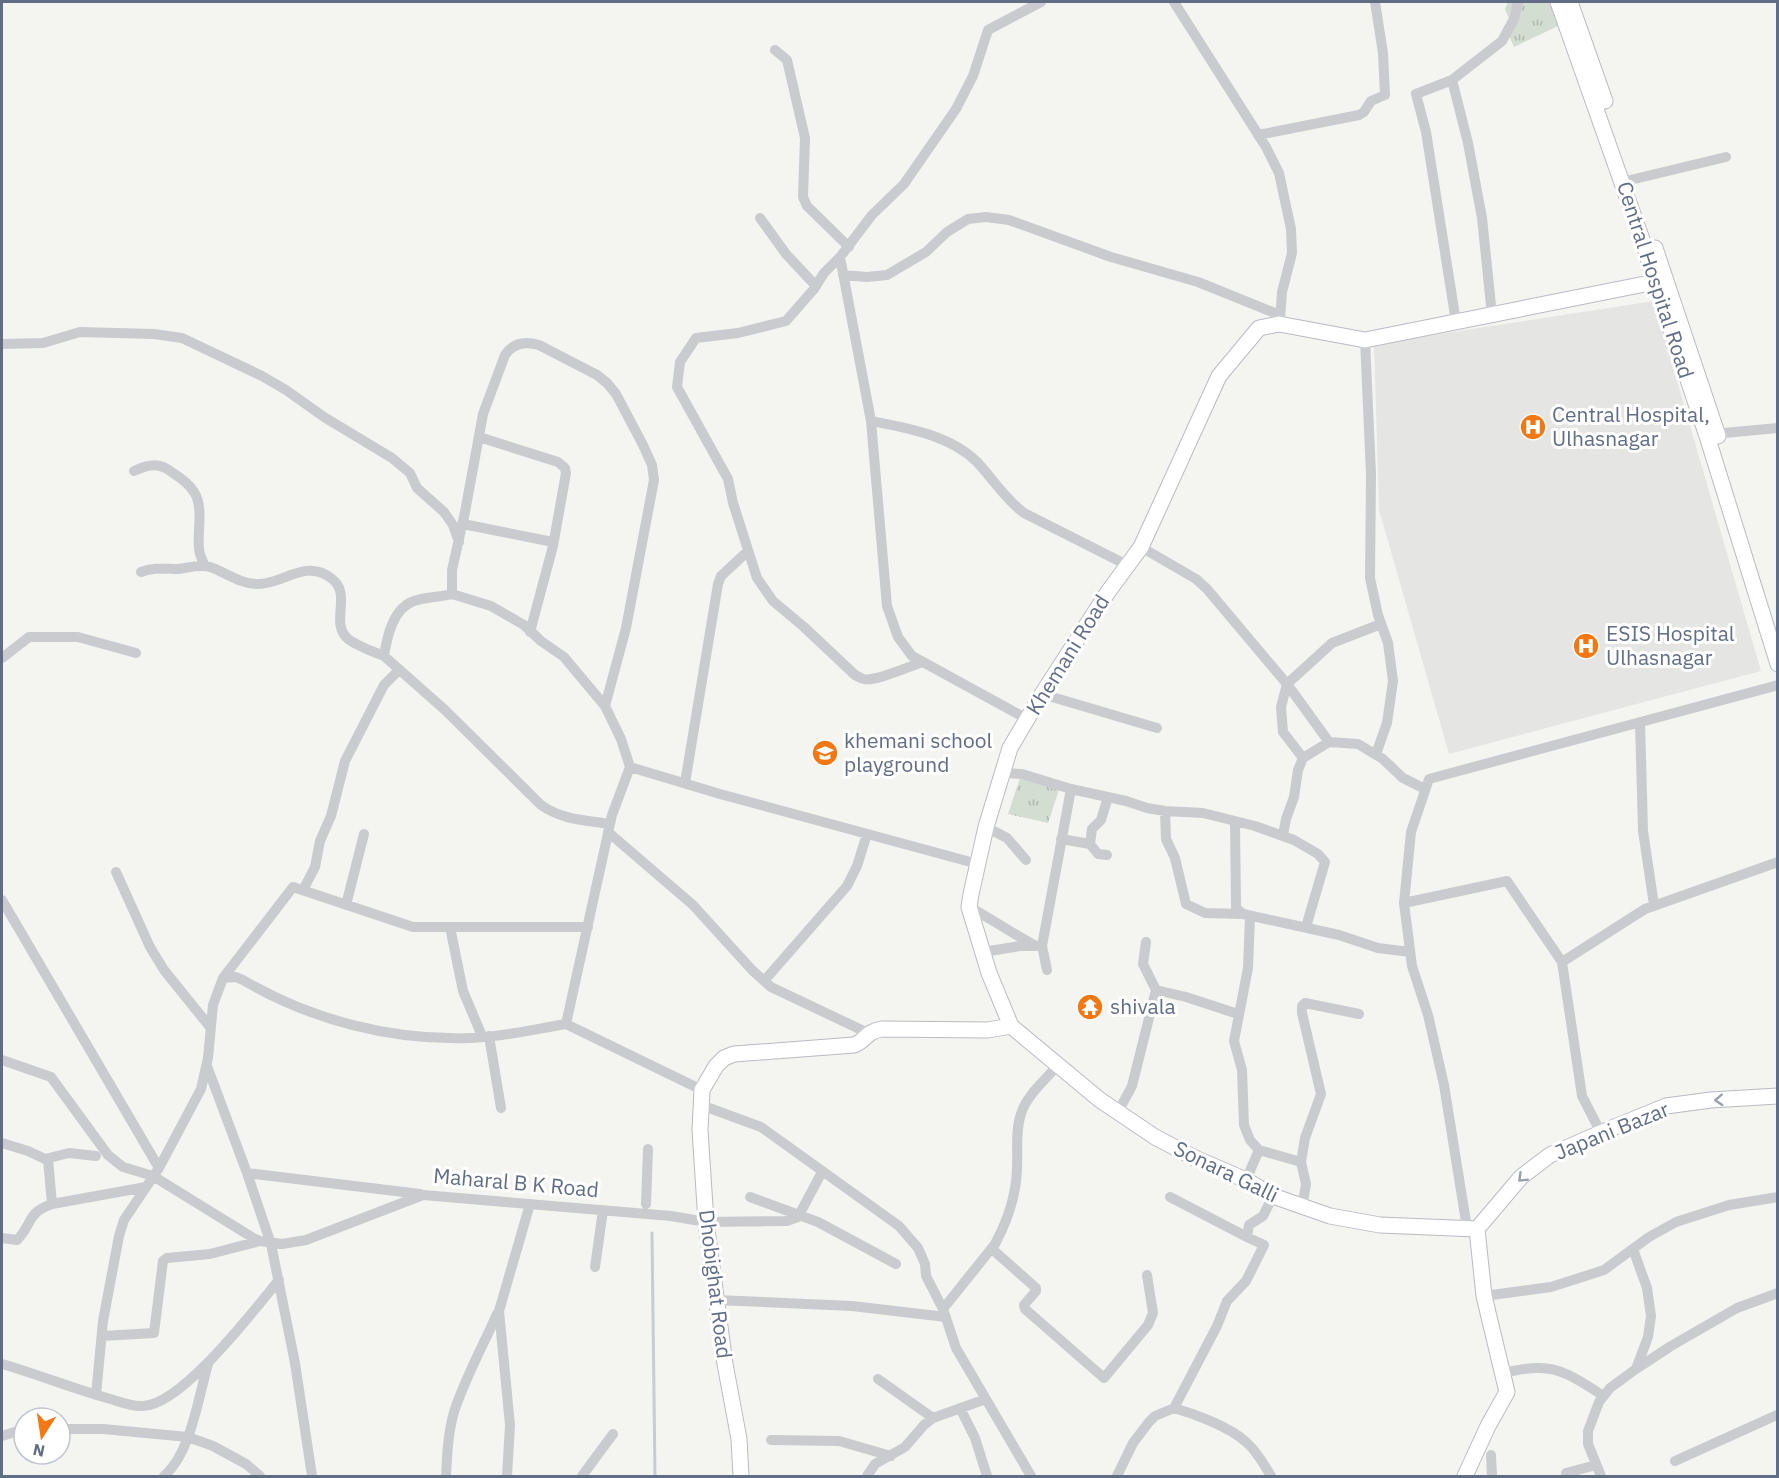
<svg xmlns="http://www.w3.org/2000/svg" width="1779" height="1478" font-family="'IBM Plex Sans',sans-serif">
	<defs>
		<pattern id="park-tufts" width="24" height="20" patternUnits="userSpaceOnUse" patternTransform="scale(1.5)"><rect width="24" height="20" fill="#d4ddd1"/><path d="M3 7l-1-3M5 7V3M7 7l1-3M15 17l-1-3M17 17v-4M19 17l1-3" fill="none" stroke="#afb7af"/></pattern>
	</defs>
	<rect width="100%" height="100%" fill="#f4f5f1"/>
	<path fill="#e5e6e4" d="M 1654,301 L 1761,671 L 1449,754 L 1379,510 L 1374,344 Z"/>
	<path fill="url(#park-tufts)" d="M 1508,2 L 1549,2 L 1558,26 L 1514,47 L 1506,29 L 1512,26 L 1505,9 Z
		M 1020,778 L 1059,790 L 1048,823 L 1008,814 Z"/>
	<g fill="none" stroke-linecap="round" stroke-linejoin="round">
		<path stroke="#c5ccd3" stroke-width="3" d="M 652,1233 L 655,1476"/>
		<g stroke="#b8bbc2" stroke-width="17">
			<path id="secondary" d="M 1558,2 L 1645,248 L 1655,282 L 1707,436 L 1778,664
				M 1570,2 L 1605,101
				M 1655,248 L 1718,436
				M 1477,1229 L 1380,1225 L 1330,1216 L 1273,1196 L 1246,1180 L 1197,1159 L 1155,1137 L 1100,1100 L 1011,1026 L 989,973 L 969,907 L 971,894 L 986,827 L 1010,748 L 1042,694 L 1108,592 L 1141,547 L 1219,376 L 1259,328 L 1279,324 L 1365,340 L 1655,282 L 1665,278
				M 1477,1229 L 1521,1177 L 1550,1155 L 1612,1128 L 1666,1106 L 1711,1100 L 1778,1096
				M 741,1476 L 739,1439 L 725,1364 L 706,1222 L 700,1130 L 702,1090 L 716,1066 L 724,1058 L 734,1054 L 854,1045 C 867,1040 865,1032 882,1029 L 988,1030 L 1011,1026
				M 1465,1476 L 1488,1426 L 1507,1392 L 1484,1296 L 1477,1229"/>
		</g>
		<path stroke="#c9cbcf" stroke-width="10" d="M 1174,2 L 1266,147 L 1279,173 L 1291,229 L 1292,253 L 1282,292 L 1280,320
			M 775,50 L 787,60 L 805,138 L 803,197 L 807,206 L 849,247
			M 1452,80 L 1468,143 L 1482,218 L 1492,315
			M 1258,135 L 1359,115 L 1364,112 L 1371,101 L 1385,95 L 1383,53 L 1375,2
			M 1622,182 L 1726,157
			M 760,218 L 786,254 L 816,286
			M 840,257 L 824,273 L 814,289 L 786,321 L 738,333 L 696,338 L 680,362 L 677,387 L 728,479 L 733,503 L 757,578 L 773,601 L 804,627 L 855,675 C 858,676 861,679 864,679 C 875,682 910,666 923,662
			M 843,275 L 867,277 L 887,275 L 926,252 L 947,232 L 968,219 L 986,217 L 1009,220 L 1111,257 L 1198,282 L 1280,315
			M 1456,322 L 1426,132 L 1416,94 L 1452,80 L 1502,41 L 1514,19 L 1518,2
			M 1365,340 L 1371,474 L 1370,578 L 1378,615 L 1388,643 L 1393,681 L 1387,723 L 1376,754
			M 2,344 L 43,343 L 80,332 L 154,334 L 182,338 L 262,376 L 286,390 L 324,417 L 392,458 L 410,473 L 417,488 L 444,512 L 453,525 L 459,542
			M 871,421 C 907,428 950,435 977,462 C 993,479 1005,499 1024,513 L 1127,565
			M 1713,434 L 1778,428
			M 479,437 L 558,462 L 565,468 L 566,473 L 553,546 L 530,632
			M 134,471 C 149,464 160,462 173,473 C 181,478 189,484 194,492 C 204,507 197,531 199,548 C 199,554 202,560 205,566
			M 463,524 L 553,542
			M 1141,547 L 1196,579 L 1207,589 L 1287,684 L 1329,742
			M 141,572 C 154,567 165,569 178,569 C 188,568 199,564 210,567 C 225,572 240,584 257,584 C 281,585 304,560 328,576 C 355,592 329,620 347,638 C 356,646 372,651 384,656
			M 452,594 C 440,597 426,597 414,601 C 393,608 387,637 384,656 L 445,710 L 541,805 C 562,820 585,820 610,824
			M 2,658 L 29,637 L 78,637 L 136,653
			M 1042,694 L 1157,728
			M 605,706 L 626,628 L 654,480 L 652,465 L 643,445 L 616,394 L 607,383 L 597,375 L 539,345 C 525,341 513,343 505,355 L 483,414 L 465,512 L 452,570 L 452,594 L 491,606 L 524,625 L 541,641 L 564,657 L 605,706 L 621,739 L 630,767 L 720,794 L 978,864
			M 1027,719 L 912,656 L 898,637 L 887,606 L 871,421 L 840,257 L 872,215 L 904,184 L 956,109 L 973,76 L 988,30 L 1041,2
			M 1640,722 L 1643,831 L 1654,905
			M 1303,758 L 1283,732 L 1281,707 L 1287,684 L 1332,643 L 1381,624
			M 630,767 L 612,815 L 566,1024 L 702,1090
			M 1003,773 L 1022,774 L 1071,789 L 1126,801 L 1147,808 L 1165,811 L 1203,813 L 1255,826 L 1294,840 L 1318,854 L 1325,862 L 1306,927
			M 685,783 L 718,584 L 721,576 L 748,551
			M 1165,811 L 1166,839 L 1175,858 L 1186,904 L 1205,913 L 1243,914 L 1339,935 L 1378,948 L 1410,952
			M 1235,822 L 1236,908 L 1243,914
			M 986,827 L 1007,838 L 1026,860
			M 608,832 L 693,905 L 752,970 L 771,987 L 868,1033
			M 1283,835 L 1286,819 L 1294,797 L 1298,770 L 1303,758 L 1329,742 L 1358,744 L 1383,759 L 1403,778 L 1425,789
			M 1061,839 L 1090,844
			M 1107,855 L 1098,854 L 1090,844 L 1092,829 L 1101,820 L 1108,797
			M 116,872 L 150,947 L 164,970 L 210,1027
			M 303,890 L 315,867 L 320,841 L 331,816 L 345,761 L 384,685 L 399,670
			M 2,900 L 159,1168
			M 1404,903 L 1507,881 L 1562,962 L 1645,909 L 1778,862
			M 346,905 L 364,834
			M 969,907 C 992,919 1013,934 1036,946
			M 1250,917 L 1248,968 L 1234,1041 L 1242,1070 L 1244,1125 L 1250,1140 L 1259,1150 L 1301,1162
			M 450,927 L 463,991 L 482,1036
			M 983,952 L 1020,946 L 1033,946
			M 1562,962 L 1582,1096 L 1601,1133
			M 1047,970 L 1042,946 L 1071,789
			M 223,978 L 236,977 L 243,980 C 311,1020 392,1041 471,1038 C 503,1037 535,1029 566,1024
			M 764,981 L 847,886 L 857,866 L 867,834
			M 1156,990 L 1186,997 L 1238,1014
			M 489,1036 L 501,1108
			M 2,1060 L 51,1077 L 108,1155 L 123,1167 L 153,1176 L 255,1239 L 260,1241 L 282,1244 L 306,1240 L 423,1195 L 671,1216 L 706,1222 L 787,1221 L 798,1217 L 822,1172
			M 207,1066 L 247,1173 L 271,1244 L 295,1363 L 312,1476
			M 701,1105 L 761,1127 L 899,1226 L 918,1248 L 925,1264 L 926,1276 L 943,1309 L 956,1348 L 1031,1476
			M 1118,1112 L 1132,1086 L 1156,990 L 1143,964 L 1146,942
			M 2,1143 L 28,1151 L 45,1159 L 69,1153 L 96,1156
			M 48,1159 L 52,1204
			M 247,1173 L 420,1194
			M 1246,1180 L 1259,1150
			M 750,1197 L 818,1222 L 896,1264
			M 1170,1197 L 1247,1237
			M 646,1204 L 648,1149
			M 1302,1208 L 1306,1184 L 1301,1162 L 1305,1138 L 1321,1094 L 1302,1013 L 1302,1006 L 1305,1003 L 1359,1014
			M 1467,1228 L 1444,1085 L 1428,1015 L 1412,966 L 1404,903 L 1411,832 L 1429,779 L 1778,685
			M 2,1238 L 17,1240 C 33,1224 26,1213 52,1204 L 146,1187
			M 992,1249 L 1036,1288 L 1036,1291 L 1024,1305 L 1025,1309 L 1104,1378 L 1148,1325 L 1153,1313 L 1147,1275
			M 595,1267 L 603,1210
			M 1484,1296 L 1551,1287 L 1604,1270 L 1649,1237 L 1676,1222 L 1729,1205 L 1778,1197
			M 716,1300 L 852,1306 L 946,1317
			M 943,1309 L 995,1244 C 1007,1222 1016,1195 1017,1169 C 1018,1151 1015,1131 1021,1114 C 1026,1096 1045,1080 1057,1066
			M 102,1336 L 154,1333 L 163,1261 L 167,1258 L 210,1254 L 260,1241
			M 2,1364 C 37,1374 71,1388 107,1398 C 118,1401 131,1407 143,1406 C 182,1405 254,1310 279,1280
			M 1636,1369 L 1671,1346 L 1737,1308 L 1778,1293
			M 1502,1373 C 1515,1371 1528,1367 1540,1368 C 1564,1368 1584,1384 1604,1396
			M 878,1379 L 933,1418
			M 96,1395 L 103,1321 L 119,1236 L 124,1220 L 159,1168 L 201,1089 L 208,1058 L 213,1005 L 223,978 L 293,887 L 413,927 L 588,927
			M 960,1408 L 975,1438 L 987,1476
			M 1174,1408 C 1195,1414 1230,1427 1246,1442 C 1257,1451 1264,1465 1271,1476
			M 60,1429 L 103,1429 L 188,1437 L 213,1446 L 246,1464 L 260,1476
			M 2,1436 L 24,1429
			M 771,1440 L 839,1441 L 891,1456
			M 1491,1455 L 1492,1476
			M 1675,1461 L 1777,1415 L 1778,1416
			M 1566,1473 L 1596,1465
			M 164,1476 C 191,1453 198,1398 208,1364
			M 446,1476 C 447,1455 448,1433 454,1412 C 465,1378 483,1346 497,1314
			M 507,1476 L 510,1425 L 499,1311 L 530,1204
			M 582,1476 L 613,1434
			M 867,1476 L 875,1464 L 905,1447 L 924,1425 L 933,1418 L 986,1399
			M 1117,1476 L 1133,1443 L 1149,1422 L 1155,1416 L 1174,1408 L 1217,1326 L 1227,1301 L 1246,1281 L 1264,1245 L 1247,1237 L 1249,1225 L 1263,1216 L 1273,1196
			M 1601,1476 L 1588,1444 L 1588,1431 L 1599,1402 L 1610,1388 L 1636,1369 L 1648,1337 L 1651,1316 L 1647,1288 L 1633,1249"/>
		<use href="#secondary" stroke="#fff" stroke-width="15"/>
	</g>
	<defs><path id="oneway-chevron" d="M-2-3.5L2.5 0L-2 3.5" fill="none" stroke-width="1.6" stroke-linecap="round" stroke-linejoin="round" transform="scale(1.5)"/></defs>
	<g stroke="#98a0b0">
		<use href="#oneway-chevron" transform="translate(1719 1100) rotate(177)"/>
		<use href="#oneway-chevron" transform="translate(1522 1178) rotate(136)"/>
	</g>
	<defs>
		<g id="hospital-disc" transform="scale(1.35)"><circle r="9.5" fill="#f37713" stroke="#fff"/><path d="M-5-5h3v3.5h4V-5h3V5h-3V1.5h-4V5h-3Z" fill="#fff"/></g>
		<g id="school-disc" transform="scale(1.35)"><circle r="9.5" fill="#f37713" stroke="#fff"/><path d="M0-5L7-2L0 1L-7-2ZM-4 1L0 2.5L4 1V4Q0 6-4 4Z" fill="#fff"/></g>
		<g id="temple-disc" transform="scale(1.35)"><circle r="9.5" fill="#f37713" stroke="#fff"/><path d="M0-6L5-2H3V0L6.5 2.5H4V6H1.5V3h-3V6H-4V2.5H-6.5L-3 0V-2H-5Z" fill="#fff"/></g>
	</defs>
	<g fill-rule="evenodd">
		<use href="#hospital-disc" x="1533" y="427"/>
		<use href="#hospital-disc" x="1586" y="646"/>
		<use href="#school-disc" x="825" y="753"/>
		<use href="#temple-disc" x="1090" y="1007"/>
	</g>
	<g text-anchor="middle" stroke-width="6" stroke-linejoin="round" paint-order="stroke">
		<g font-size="21" fill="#616d85" stroke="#fff">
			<text transform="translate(1655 280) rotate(72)" y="7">Central Hospital Road</text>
			<text transform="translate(1068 655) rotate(-58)" y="7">Khemani Road</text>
			<text transform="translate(1612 1131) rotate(-22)" y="7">Japani Bazar</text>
			<text transform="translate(1226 1172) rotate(26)" y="7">Sonara Galli</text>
			<text transform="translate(516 1183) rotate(5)" y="7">Maharal B K Road</text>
			<text transform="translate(715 1284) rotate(83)" y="7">Dhobighat Road</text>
		</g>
		<g font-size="21" fill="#616d85" stroke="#fff" text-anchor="start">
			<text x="1552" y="422">Central Hospital,<tspan x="1552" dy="24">Ulhasnagar</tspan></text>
			<text x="1606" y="641">ESIS Hospital<tspan x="1606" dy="24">Ulhasnagar</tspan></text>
			<text x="844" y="748">khemani school<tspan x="844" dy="24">playground</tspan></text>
			<text x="1110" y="1014">shivala</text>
		</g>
	</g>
	<rect width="1779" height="1478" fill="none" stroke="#616d85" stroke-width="6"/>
	<g transform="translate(42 1436) rotate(192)"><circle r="28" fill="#ffffff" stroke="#c0c5ce" stroke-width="1.5"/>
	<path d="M0-4.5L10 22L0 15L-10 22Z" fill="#f37713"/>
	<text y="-9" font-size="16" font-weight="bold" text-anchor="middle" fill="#616d85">N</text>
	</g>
</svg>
